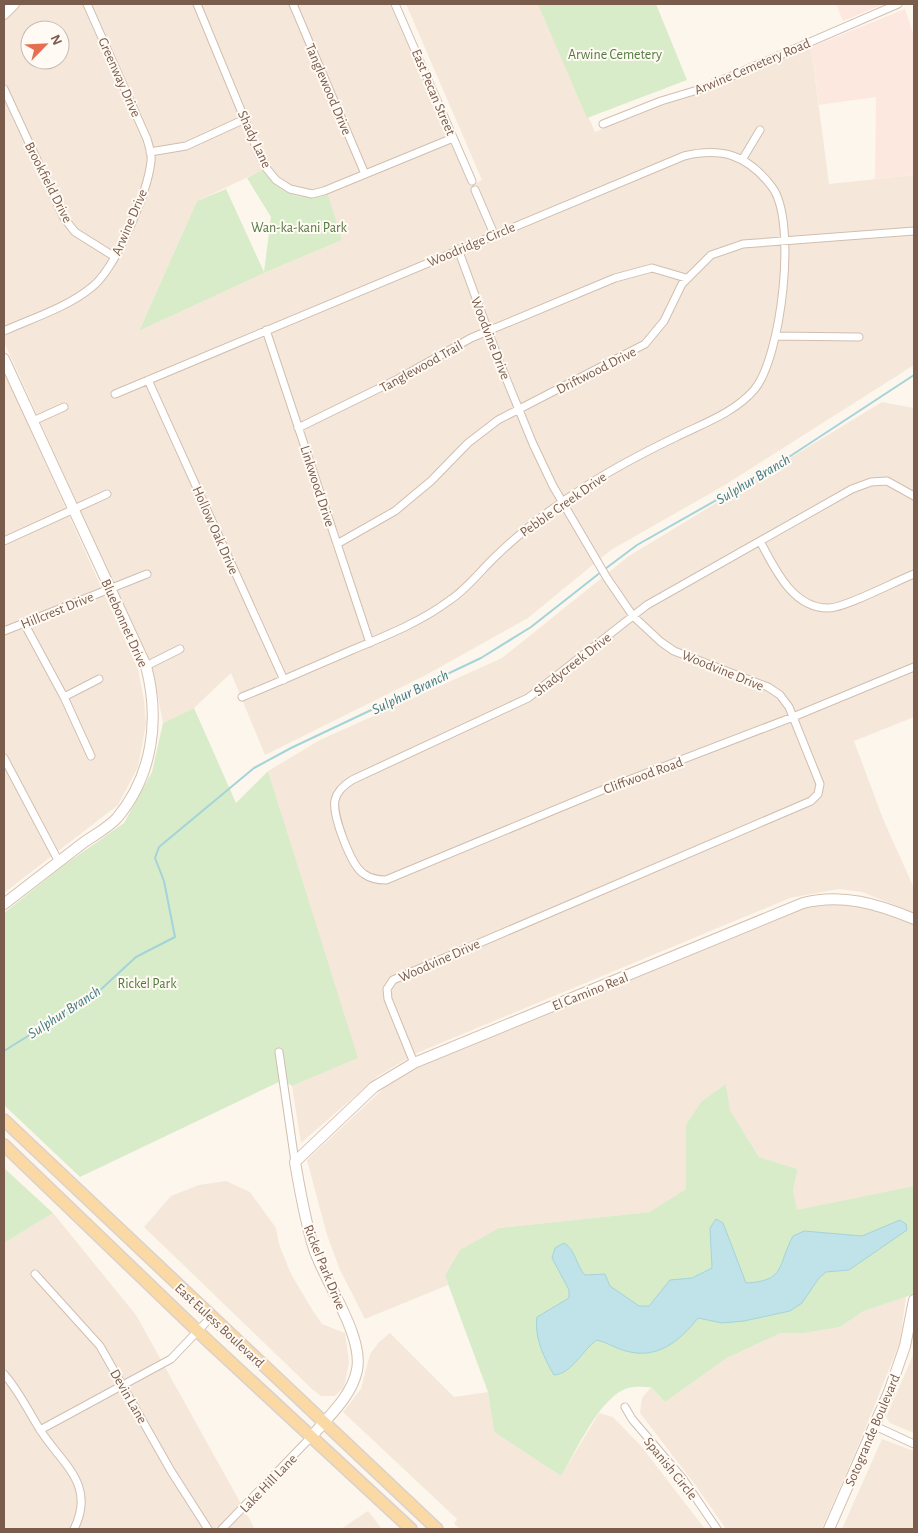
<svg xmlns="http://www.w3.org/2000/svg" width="918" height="1533" font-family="'Alegreya Sans',sans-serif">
	<rect width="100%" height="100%" fill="#fdf6ec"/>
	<path fill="#f5e8da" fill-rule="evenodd" d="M 4,4 L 390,4 L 470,186 L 482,180 L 406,4 L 539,4 L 595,132 L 811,47 L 829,184 L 914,175 L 914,365 L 725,485 L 611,550 L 528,618 L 426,675 L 265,755 L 231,673 L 194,708 L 163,723 L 155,682 L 144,651 L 4,342 ZM 30,30 L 60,30 L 60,60 L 30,60 ZM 261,171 L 271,183 L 283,192 L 297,198 L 313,199 L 342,240 L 264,273 L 139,331 L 197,201 Z
		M 4,371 L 138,669 L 144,700 L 146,724 L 138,767 L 118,805 L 4,893 Z
		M 882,402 L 914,408 L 914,717 L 854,741 L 883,819 L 914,888 L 914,913 L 862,892 L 839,889 L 790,898 L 417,1053 L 378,1076 L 301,1143 L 292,1086 L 357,1058 L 268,771 L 320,740 L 502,658 L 629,556 Z
		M 838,902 L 865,906 L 914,925 L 913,1187 L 797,1211 L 793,1190 L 798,1169 L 759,1157 L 730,1110 L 726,1085 L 686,1125 L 686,1189 L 651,1212 L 499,1228 L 445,1276 L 448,1285 L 365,1319 L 340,1270 L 327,1235 L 307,1160 L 385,1087 L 418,1068 L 801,908 Z
		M 226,1181 L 250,1192 L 276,1228 L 279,1244 L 291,1274 L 313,1311 L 322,1324 L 345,1333 L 349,1362 L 344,1387 L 335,1396 L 321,1396 L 312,1389 L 144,1227 L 171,1196 L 199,1185 Z
		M 53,1213 L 136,1315 L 255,1529 L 4,1529 L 4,1243 Z
		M 906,1296 L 900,1342 L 861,1439 L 822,1529 L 726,1529 L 696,1486 L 640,1413 L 642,1398 L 651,1387 L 665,1402 L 727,1358 L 781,1333 L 805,1333 L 840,1327 L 864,1311 Z
		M 390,1333 L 454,1397 L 488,1392 L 494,1432 L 561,1476 L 599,1413 L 613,1417 L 641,1446 L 705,1529 L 460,1529 L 454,1524 L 457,1519 L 343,1412 L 361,1389 L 370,1354 L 379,1342 Z
		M 914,1353 L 914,1433 L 890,1423 L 886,1417 Z
		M 882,1439 L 914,1451 L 914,1529 L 842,1529 Z
		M 368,1511 L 382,1529 L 341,1529 Z"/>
	<path fill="#fde8e0" d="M 836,4 L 884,4 L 843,21 Z
		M 905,9 L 914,36 L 914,175 L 875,179 L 876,97 L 819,105 L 811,47 Z"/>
	<path fill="#d8ecc9" d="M 538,4 L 656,4 L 687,80 L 587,118 Z
		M 262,170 C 279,194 299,202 328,195 L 342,240 L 264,273 L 139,331 L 197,201 L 226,189 L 264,272 L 271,217 L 247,178 Z
		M 194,708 L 236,803 L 268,771 L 358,1058 L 292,1086 L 283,1080 L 80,1177 L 4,1105 L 4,913 L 63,866 L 124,823 L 152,772 L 163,723 Z
		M 726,1084 L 730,1110 L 759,1157 L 798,1169 L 793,1190 L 797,1210 L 914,1186 L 914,1294 L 864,1311 L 840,1327 L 805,1333 L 781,1333 L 727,1358 L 665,1402 L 651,1387 C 644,1387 635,1386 628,1388 C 600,1396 576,1452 561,1476 L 494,1432 L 488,1392 L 445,1276 L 460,1250 L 499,1228 L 650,1212 L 686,1189 L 686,1125 L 701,1102 Z
		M 4,1168 L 53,1213 L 4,1243 Z"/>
	<path fill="#bfe3e8" stroke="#a5d3da" d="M 716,1219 L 723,1223 L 746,1283 C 786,1281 777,1266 793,1236 L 804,1231 L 862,1236 L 900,1220 L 906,1224 L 907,1230 L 849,1270 L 826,1272 L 819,1278 L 802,1303 L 790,1311 L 744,1321 L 722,1323 L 698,1318 C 680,1341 657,1360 626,1351 C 616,1349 607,1342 597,1340 C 583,1349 572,1374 554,1375 C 544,1358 534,1337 537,1317 L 569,1298 L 569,1290 L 552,1258 L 555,1248 L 564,1243 C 576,1250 576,1266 585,1275 L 605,1274 L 610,1286 L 639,1306 L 649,1306 L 670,1280 L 692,1278 L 712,1268 L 710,1228 Z"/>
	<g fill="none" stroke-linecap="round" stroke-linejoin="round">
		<path stroke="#a5d3da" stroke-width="2" d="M 605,569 L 637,545 L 766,472 L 914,375
			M 4,1051 L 98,992 L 136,957 L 175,937 L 164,881 L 155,858 L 159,847 L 254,768 L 291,748 L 481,658 L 531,627 L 601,572"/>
		<g stroke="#d1beb0" stroke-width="9">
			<path id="street" d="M 197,4 L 259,154 L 267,169 L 276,180 L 290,189 L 312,194 L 324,191 L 453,138
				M 293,4 L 365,174
				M 395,4 L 472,181
				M 4,89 L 64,218 L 75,232 L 115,257
				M 603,124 L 661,101 L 704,88 L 898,4
				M 150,152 L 186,146 L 245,119
				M 742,160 L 760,130
				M 475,190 L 494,234
				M 266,330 L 370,643
				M 4,331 C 33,318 68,307 92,287 C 116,268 148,191 151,161 C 152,154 149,146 147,139 L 87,4
				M 776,336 L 859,337
				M 148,380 L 284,680
				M 115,394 L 684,156 C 722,147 748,155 772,187 C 798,221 781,359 754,390 C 734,413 702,424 676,437 C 647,451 618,466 591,483 C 557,504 525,528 496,556 C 481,570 468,588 450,600 C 421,622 385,636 352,650 C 315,666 279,682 242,697
				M 33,421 L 64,407
				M 298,428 L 398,379 L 471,338 L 615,278 L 652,268 L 686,278
				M 914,496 L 887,481 L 871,482 L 852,489 L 647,605 L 528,698 L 352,780 C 344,785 337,791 335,800 C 332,815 351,866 364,874 C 371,879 378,880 386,880 L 600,791 L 793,717 L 914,667
				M 4,541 L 107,494
				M 761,543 C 775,569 793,609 829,608 C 845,608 896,581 914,574
				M 337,544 L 395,511 L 431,481 L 468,443 L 498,420 L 645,344 L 664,321 L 682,284 L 711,255 L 743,244 L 914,231
				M 24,623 L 64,697 L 91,756
				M 4,631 L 147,574
				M 146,666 L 180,649
				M 64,697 L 99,679
				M 4,758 L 59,862
				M 279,1052 L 295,1162
				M 414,1063 L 388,999 L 387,989 L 393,980 L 811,801 L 818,794 L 820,784 L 789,707 L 780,695 L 768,687 L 674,651 L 661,642 L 633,616 L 607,578 L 553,486 L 533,444 L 501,366 L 458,249
				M 35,1274 L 100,1346 L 171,1471 L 208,1529
				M 4,1374 C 19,1391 27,1409 39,1428 C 60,1463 97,1483 74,1529
				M 625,1407 L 632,1419 L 683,1479 L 717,1529
				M 875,1426 L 914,1444
				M 40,1430 L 171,1359 L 212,1316
				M 222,1529 L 312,1436"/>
		</g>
		<g stroke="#d6c0b0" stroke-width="12">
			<path id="secondary" d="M 4,14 L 14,4
				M 4,359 L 146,666 C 160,719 153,775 117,818 C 108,828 94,835 83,843 C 57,863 30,884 4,904
				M 312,1436 C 328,1417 352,1396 357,1370 C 364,1336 325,1282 314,1249 C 305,1221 300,1191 295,1162 L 374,1087 L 414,1063 L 803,903 C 842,893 878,904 914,919
				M 829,1529 L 889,1392 L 905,1346 L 914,1300"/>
		</g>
		<g stroke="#dad1cd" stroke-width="14">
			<path id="primary" d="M 4,1120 L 437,1529
				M 4,1145 L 209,1342 L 411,1529"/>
		</g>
		<use href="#street" stroke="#fff" stroke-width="7"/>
		<use href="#secondary" stroke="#fff" stroke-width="10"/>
		<use href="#primary" stroke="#fbd9a5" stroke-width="11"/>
	</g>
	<g text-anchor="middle" stroke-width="4" stroke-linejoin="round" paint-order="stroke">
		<g font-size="14" fill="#537a41" stroke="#fffaf3">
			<text x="615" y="59">Arwine Cemetery</text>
			<text x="299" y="232">Wan-ka-kani Park</text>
			<text x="147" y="988">Rickel Park</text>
		</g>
		<g font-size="14" fill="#7a5c4d" stroke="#fffaf3">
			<text transform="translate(752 66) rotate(-23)" y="5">Arwine Cemetery Road</text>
			<text transform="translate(120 77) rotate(66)" y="5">Greenway Drive</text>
			<text transform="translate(329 89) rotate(67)" y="5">Tanglewood Drive</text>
			<text transform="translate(434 92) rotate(67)" y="5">East Pecan Street</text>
			<text transform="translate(255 139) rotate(65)" y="5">Shady Lane</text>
			<text transform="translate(49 182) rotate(63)" y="5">Brookfield Drive</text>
			<text transform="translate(129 222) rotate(-67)" y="5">Arwine Drive</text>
			<text transform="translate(471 244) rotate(-23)" y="5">Woodridge Circle</text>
			<text transform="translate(491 338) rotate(69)" y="5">Woodvine Drive</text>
			<text transform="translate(421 366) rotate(-29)" y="5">Tanglewood Trail</text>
			<text transform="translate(596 370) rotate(-27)" y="5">Driftwood Drive</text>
			<text transform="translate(318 486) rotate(72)" y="5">Linkwood Drive</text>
			<text transform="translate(563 504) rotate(-35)" y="5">Pebble Creek Drive</text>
			<text transform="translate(216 530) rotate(66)" y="5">Hollow Oak Drive</text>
			<text transform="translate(57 610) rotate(-22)" y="5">Hillcrest Drive</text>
			<text transform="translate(125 623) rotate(66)" y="5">Bluebonnet Drive</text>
			<text transform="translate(572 664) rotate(-38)" y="5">Shadycreek Drive</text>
			<text transform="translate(723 670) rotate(22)" y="5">Woodvine Drive</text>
			<text transform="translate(643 775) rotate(-20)" y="5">Cliffwood Road</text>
			<text transform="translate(439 960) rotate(-24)" y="5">Woodvine Drive</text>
			<text transform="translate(590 991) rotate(-22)" y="5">El Camino Real</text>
			<text transform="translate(325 1267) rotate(68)" y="5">Rickel Park Drive</text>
			<text transform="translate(220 1325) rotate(43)" y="5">East Euless Boulevard</text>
			<text transform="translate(129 1396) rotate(60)" y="5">Devin Lane</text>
			<text transform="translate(872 1430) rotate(-67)" y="5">Sotogrande Boulevard</text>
			<text transform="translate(671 1468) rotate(51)" y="5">Spanish Circle</text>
			<text transform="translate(268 1483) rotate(-46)" y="5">Lake Hill Lane</text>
		</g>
		<g font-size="15" font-style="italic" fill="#437c86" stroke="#fffaf3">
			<text transform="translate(753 479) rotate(-31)" y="5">Sulphur Branch</text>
			<text transform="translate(410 692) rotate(-26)" y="5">Sulphur Branch</text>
			<text transform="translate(64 1012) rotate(-33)" y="5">Sulphur Branch</text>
		</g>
	</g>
	<rect width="918" height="1533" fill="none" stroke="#7a5c4d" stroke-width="10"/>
	<g transform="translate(45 45) rotate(66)"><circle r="24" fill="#fffaf3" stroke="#cabbb1"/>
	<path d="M0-4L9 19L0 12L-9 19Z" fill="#e76f51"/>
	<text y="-8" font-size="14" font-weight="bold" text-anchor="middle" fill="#7a5c4d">N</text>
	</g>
</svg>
